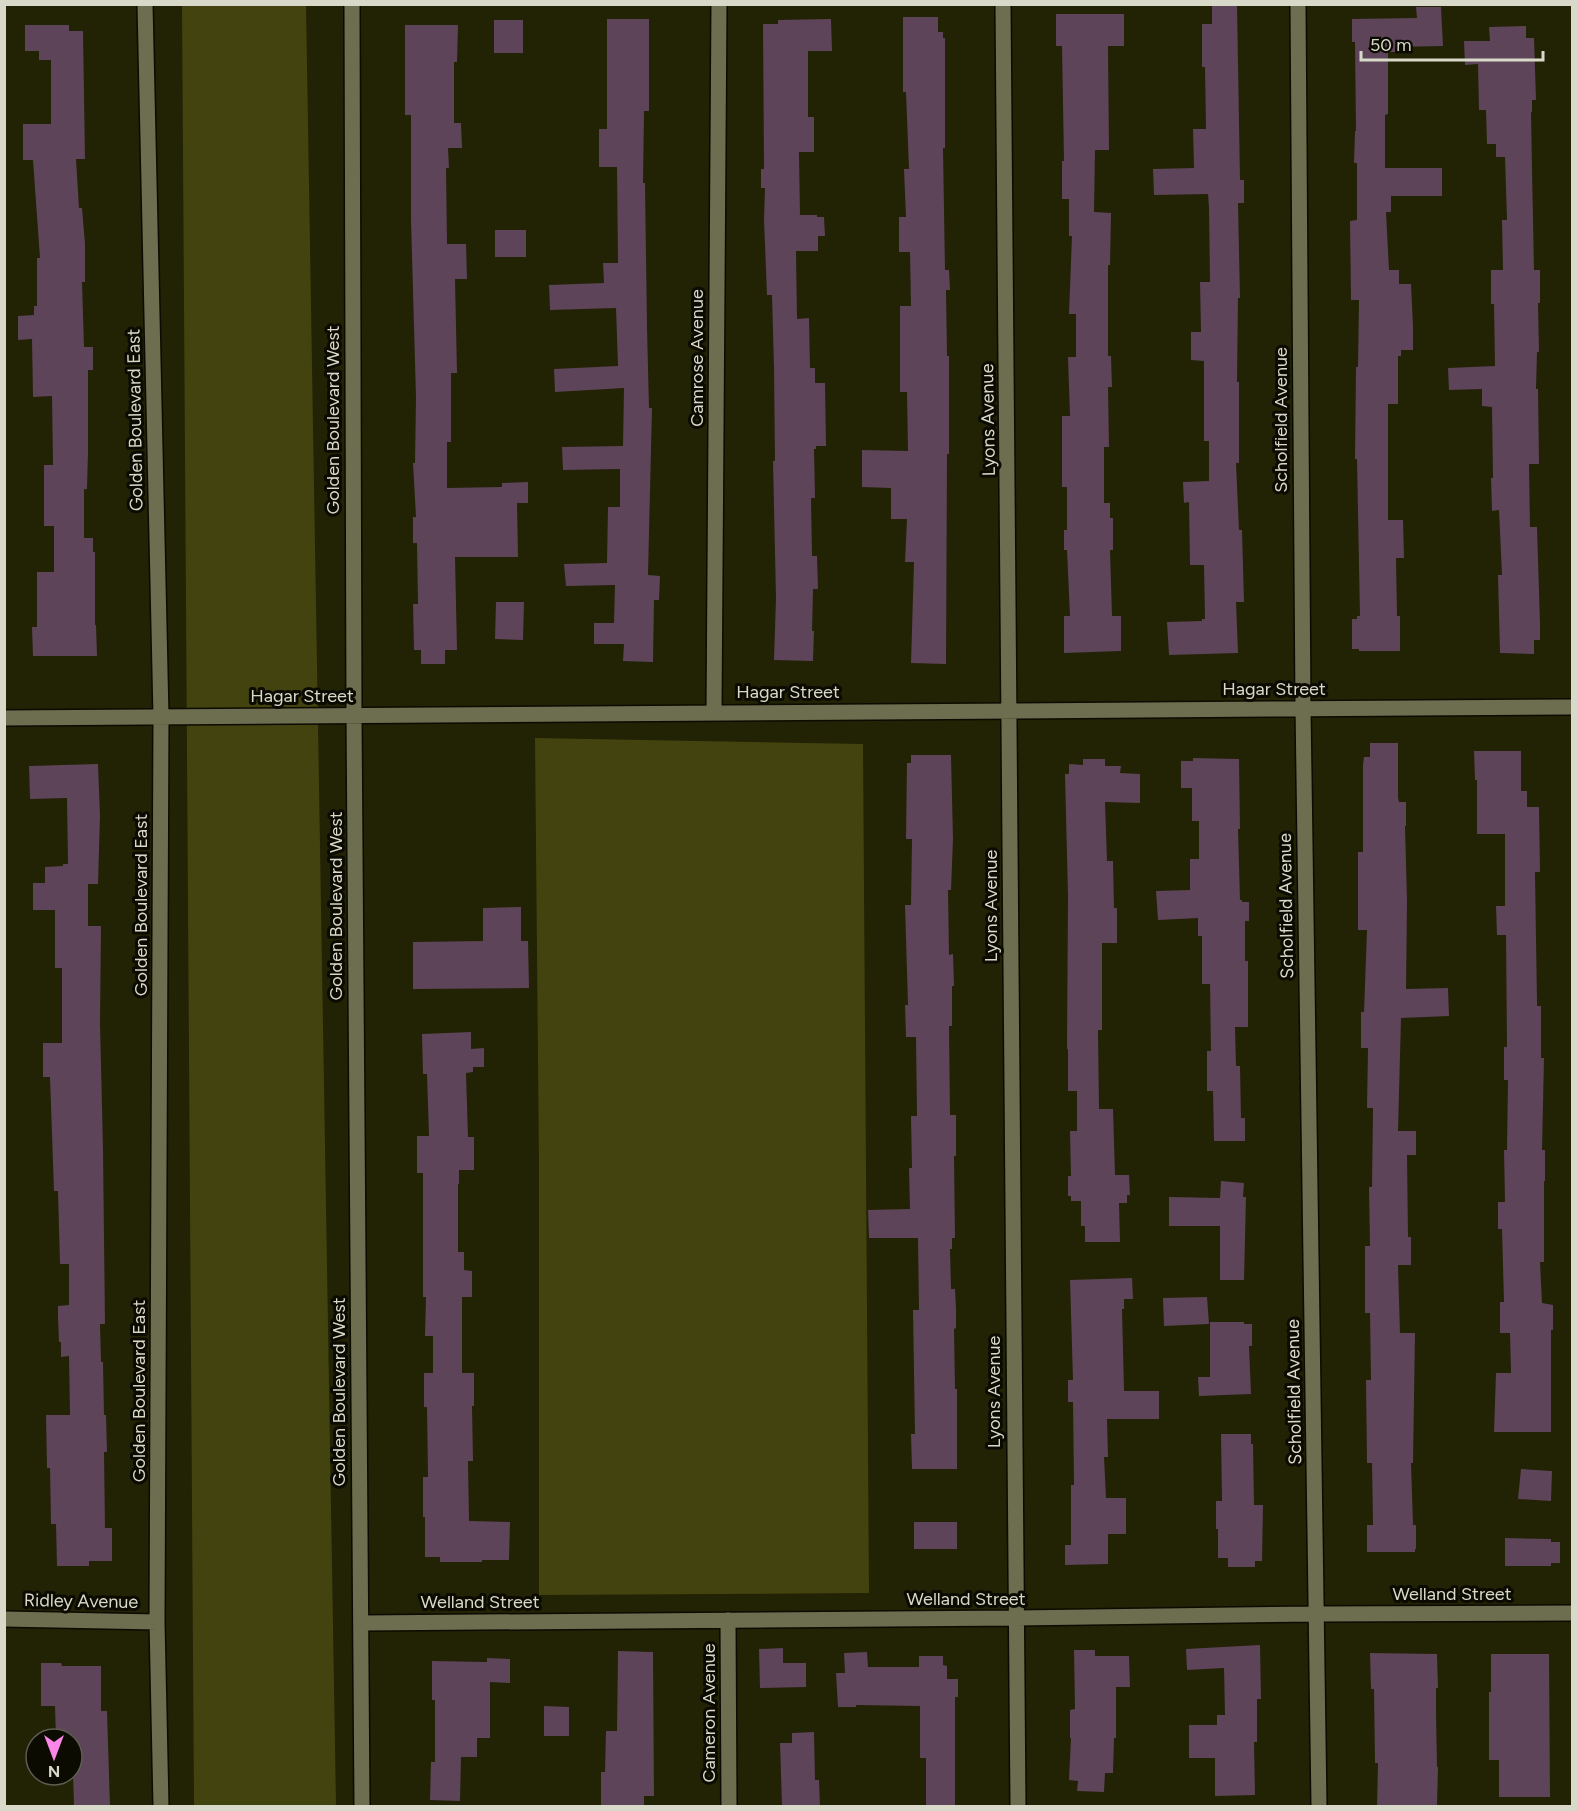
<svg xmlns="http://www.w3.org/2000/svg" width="1577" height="1811" font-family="Figtree,sans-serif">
	<rect width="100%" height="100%" fill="#222205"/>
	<path fill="#434310" d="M 182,5 L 306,5 L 336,1806 L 194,1806 Z
		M 535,738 L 863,744 L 869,1593 L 539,1595 L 539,1167 Z"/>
	<path fill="#5d4458" d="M 1212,4 L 1237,4 L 1240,180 L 1244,180 L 1244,203 L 1238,203 L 1240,298 L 1238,298 L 1237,382 L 1239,382 L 1239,463 L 1236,463 L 1239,530 L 1242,530 L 1244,602 L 1236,602 L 1238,653 L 1169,655 L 1167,622 L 1202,621 L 1202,619 L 1205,619 L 1204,565 L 1190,565 L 1189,502 L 1184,503 L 1183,482 L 1209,481 L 1209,441 L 1204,441 L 1204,361 L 1191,360 L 1191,332 L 1201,332 L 1200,282 L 1210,282 L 1209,207 L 1208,194 L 1154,195 L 1153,169 L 1194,168 L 1193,129 L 1206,129 L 1205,67 L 1202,67 L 1202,24 L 1212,24 Z
		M 1416,7 L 1441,7 L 1443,46 L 1395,47 L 1395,52 L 1388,52 L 1388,114 L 1385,115 L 1385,168 L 1442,168 L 1442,196 L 1391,196 L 1391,212 L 1386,212 L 1389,270 L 1399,270 L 1399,284 L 1411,284 L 1413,326 L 1413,350 L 1401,350 L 1401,356 L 1398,356 L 1398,404 L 1388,404 L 1388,520 L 1403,520 L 1404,558 L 1396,558 L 1397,616 L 1400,616 L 1400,651 L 1359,651 L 1359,649 L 1352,649 L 1352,619 L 1357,619 L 1357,616 L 1360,616 L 1357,459 L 1355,459 L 1356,367 L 1358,367 L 1359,300 L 1351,300 L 1350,221 L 1357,220 L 1357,163 L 1354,163 L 1355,131 L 1356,131 L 1355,42 L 1352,42 L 1352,19 L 1417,18 Z
		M 1056,14 L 1124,14 L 1124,46 L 1108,46 L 1109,150 L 1095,150 L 1094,212 L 1111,213 L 1110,265 L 1108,265 L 1108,356 L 1111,356 L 1112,387 L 1108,387 L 1109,447 L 1104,447 L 1104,503 L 1110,503 L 1110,518 L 1113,518 L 1113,550 L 1110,550 L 1112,616 L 1121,616 L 1121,651 L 1064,653 L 1064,616 L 1070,616 L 1067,550 L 1064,550 L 1064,530 L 1067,530 L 1067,487 L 1062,487 L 1062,416 L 1070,416 L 1068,357 L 1076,357 L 1076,314 L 1069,314 L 1072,236 L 1069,236 L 1069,199 L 1062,199 L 1062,161 L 1064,161 L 1062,46 L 1056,46 Z
		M 903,17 L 938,17 L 938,32 L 943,32 L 943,38 L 945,38 L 945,148 L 943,148 L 945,270 L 949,270 L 950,290 L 946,290 L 947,356 L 949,356 L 949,454 L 947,454 L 946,664 L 911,663 L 914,562 L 905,562 L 907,519 L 891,519 L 891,488 L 862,487 L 862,450 L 908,451 L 907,392 L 900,392 L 900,306 L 911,306 L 910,252 L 899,252 L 899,217 L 906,217 L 904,169 L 909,169 L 906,92 L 903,92 Z
		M 607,19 L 649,19 L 649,111 L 644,111 L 643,183 L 645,183 L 647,327 L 649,408 L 652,408 L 648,575 L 660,576 L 659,600 L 654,600 L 653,662 L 623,661 L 624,644 L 594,644 L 594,623 L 614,623 L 615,585 L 566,586 L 564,564 L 607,563 L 608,507 L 620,507 L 620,469 L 563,470 L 562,447 L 623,446 L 624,388 L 555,392 L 554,369 L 618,366 L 616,308 L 550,310 L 549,285 L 604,283 L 603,263 L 618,263 L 617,167 L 599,167 L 599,129 L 607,129 Z
		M 831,19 L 832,51 L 808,51 L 808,117 L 814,117 L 814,152 L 799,152 L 800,215 L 817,215 L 817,217 L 824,217 L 825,236 L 818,236 L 818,251 L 796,251 L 797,319 L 809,318 L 810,368 L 815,368 L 815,383 L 825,383 L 826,446 L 816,446 L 816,449 L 814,449 L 815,498 L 811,498 L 812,556 L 817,556 L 818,589 L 813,589 L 812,631 L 814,631 L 813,661 L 774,660 L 776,598 L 773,461 L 775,461 L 774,368 L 772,295 L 767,295 L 764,220 L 765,188 L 761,188 L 761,169 L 764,169 L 763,24 L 778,24 L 778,20 Z
		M 494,20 L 523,20 L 523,53 L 494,53 Z
		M 25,25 L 69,25 L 69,31 L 83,31 L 85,159 L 76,159 L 79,208 L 82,208 L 85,244 L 85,282 L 82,282 L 84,347 L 93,347 L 93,370 L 88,370 L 88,453 L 87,489 L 84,489 L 84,538 L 93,538 L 93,552 L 95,552 L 95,625 L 96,625 L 97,656 L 33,656 L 32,627 L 37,627 L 37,572 L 54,572 L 54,526 L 44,526 L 44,465 L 53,465 L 52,396 L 33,397 L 32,339 L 18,340 L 18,316 L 34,315 L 34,306 L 37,306 L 37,258 L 40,258 L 33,160 L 23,160 L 23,124 L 51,124 L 51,60 L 39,60 L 39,51 L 25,51 Z
		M 405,25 L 458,25 L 457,62 L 454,62 L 454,123 L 461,123 L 462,148 L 448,148 L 449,168 L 446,168 L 447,244 L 466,244 L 467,279 L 455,279 L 457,373 L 451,373 L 451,442 L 447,442 L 447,488 L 502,487 L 502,483 L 528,482 L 528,503 L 517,503 L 518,557 L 455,557 L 457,650 L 445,650 L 445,664 L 421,664 L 421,650 L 414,650 L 413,604 L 418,604 L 417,543 L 413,543 L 413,517 L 416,517 L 413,463 L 415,463 L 416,398 L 411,220 L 411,115 L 405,115 Z
		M 1526,26 L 1526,38 L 1534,38 L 1536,100 L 1532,100 L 1532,112 L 1531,112 L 1532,169 L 1534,270 L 1540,270 L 1540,303 L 1538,303 L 1539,352 L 1537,352 L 1536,389 L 1538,389 L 1539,464 L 1529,464 L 1530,527 L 1537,527 L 1540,623 L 1540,640 L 1534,640 L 1534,654 L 1500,653 L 1498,575 L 1502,575 L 1499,510 L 1492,511 L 1491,478 L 1493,478 L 1492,407 L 1482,406 L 1482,389 L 1449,390 L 1448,368 L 1495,366 L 1494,304 L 1491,304 L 1491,270 L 1503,270 L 1502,220 L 1507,220 L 1505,157 L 1496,157 L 1496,144 L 1487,144 L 1486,110 L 1479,110 L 1478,64 L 1465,65 L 1464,41 L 1490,41 L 1489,27 Z
		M 495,230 L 526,230 L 526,257 L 495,257 Z
		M 496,602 L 524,602 L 523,640 L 495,639 Z
		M 1370,743 L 1398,743 L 1398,798 L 1399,802 L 1406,802 L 1406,826 L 1405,826 L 1407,900 L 1406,989 L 1448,988 L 1449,1016 L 1401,1018 L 1398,1131 L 1416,1131 L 1416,1155 L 1407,1155 L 1408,1237 L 1411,1237 L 1411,1265 L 1398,1265 L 1400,1333 L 1415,1333 L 1413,1463 L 1411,1463 L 1413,1525 L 1416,1525 L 1416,1549 L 1415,1549 L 1415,1552 L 1367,1552 L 1367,1525 L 1373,1525 L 1372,1463 L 1367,1463 L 1366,1380 L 1371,1380 L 1370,1313 L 1365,1313 L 1365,1246 L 1370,1246 L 1369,1187 L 1372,1187 L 1373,1108 L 1367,1108 L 1368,1048 L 1361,1048 L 1361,1012 L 1364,1012 L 1367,930 L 1358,930 L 1358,852 L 1363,852 L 1363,765 L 1364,757 L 1370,757 Z
		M 1474,751 L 1521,751 L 1521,791 L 1527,791 L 1527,807 L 1539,807 L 1540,872 L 1535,872 L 1536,939 L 1537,1002 L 1537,1006 L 1541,1006 L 1541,1058 L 1544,1058 L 1542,1150 L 1545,1150 L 1545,1181 L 1544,1181 L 1544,1262 L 1540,1262 L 1542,1303 L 1553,1305 L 1553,1330 L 1551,1330 L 1551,1432 L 1494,1432 L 1496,1373 L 1511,1373 L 1510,1333 L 1500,1333 L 1500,1302 L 1504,1302 L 1502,1229 L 1498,1229 L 1498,1202 L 1505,1202 L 1504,1150 L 1507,1150 L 1508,1080 L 1504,1080 L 1504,1047 L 1507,1047 L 1506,935 L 1497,935 L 1496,906 L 1505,906 L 1505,834 L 1477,834 L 1477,780 L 1475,780 Z
		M 911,755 L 951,755 L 953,839 L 951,890 L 948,890 L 949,955 L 953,954 L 954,986 L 952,986 L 952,1026 L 949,1026 L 950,1115 L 956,1115 L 956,1156 L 954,1156 L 955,1238 L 952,1238 L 952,1249 L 950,1249 L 951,1289 L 955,1289 L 956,1309 L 956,1328 L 954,1329 L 955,1389 L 957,1389 L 957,1469 L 912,1469 L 911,1434 L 915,1434 L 913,1310 L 919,1310 L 918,1238 L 869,1238 L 868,1210 L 910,1209 L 909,1168 L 912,1168 L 911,1116 L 917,1116 L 916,1037 L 906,1037 L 905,1005 L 908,1005 L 905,905 L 911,905 L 912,839 L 906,839 L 907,763 L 911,763 Z
		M 1193,758 L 1239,759 L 1240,829 L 1238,829 L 1240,900 L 1242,900 L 1242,902 L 1249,902 L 1249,921 L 1245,921 L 1245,961 L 1248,961 L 1248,1027 L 1235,1027 L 1236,1066 L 1240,1066 L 1241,1118 L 1245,1118 L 1245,1141 L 1214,1141 L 1213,1091 L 1207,1091 L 1207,1051 L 1211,1051 L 1210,984 L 1202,984 L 1202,936 L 1198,936 L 1198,918 L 1158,920 L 1156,891 L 1190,890 L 1190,859 L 1199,859 L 1199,821 L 1192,821 L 1192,788 L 1181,788 L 1181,761 L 1193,761 Z
		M 1083,759 L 1105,759 L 1105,766 L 1121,766 L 1120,773 L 1140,774 L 1140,803 L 1105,802 L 1107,861 L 1113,861 L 1114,908 L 1117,908 L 1117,943 L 1102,943 L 1102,1030 L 1098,1030 L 1099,1109 L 1113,1109 L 1115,1175 L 1129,1175 L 1130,1195 L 1127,1195 L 1127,1203 L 1119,1203 L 1120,1242 L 1085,1242 L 1085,1226 L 1081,1226 L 1081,1201 L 1071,1201 L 1071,1196 L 1068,1196 L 1068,1176 L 1071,1176 L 1070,1131 L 1077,1131 L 1077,1091 L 1068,1091 L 1068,1049 L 1067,1049 L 1068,896 L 1065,774 L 1069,774 L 1069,764 L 1083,765 Z
		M 98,764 L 100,816 L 98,884 L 88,884 L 88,926 L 101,926 L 100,1023 L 103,1149 L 105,1324 L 100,1324 L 101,1362 L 103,1362 L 104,1415 L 106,1415 L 107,1452 L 104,1452 L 105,1528 L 112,1528 L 112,1561 L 89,1561 L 89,1566 L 57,1566 L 56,1524 L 51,1524 L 50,1468 L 47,1468 L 46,1415 L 70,1415 L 69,1356 L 61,1357 L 61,1342 L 59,1342 L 58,1317 L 58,1306 L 69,1305 L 69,1264 L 60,1264 L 58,1191 L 54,1191 L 50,1077 L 43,1077 L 43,1043 L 62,1043 L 62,968 L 55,968 L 55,910 L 33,910 L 33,883 L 45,883 L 45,867 L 63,866 L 63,864 L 68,864 L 67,798 L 30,799 L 29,766 Z
		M 521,907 L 521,941 L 528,941 L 529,988 L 413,989 L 413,942 L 483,941 L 483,908 Z
		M 471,1032 L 471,1049 L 484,1048 L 484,1067 L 473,1067 L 473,1072 L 466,1073 L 468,1137 L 474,1137 L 474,1170 L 459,1170 L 459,1184 L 458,1184 L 458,1252 L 464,1252 L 464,1270 L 472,1271 L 472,1297 L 462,1297 L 462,1373 L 474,1373 L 474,1406 L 472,1406 L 473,1461 L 468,1461 L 469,1521 L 510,1522 L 509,1560 L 482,1560 L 482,1562 L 440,1562 L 440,1557 L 425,1557 L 425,1517 L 423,1517 L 423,1477 L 428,1477 L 427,1407 L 424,1407 L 424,1373 L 433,1373 L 433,1336 L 425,1336 L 426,1297 L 423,1297 L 423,1173 L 417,1173 L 417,1136 L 429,1136 L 427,1074 L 423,1074 L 422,1034 Z
		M 1221,1181 L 1244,1183 L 1243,1197 L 1246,1197 L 1244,1280 L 1220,1280 L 1220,1226 L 1169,1226 L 1169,1197 L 1220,1198 Z
		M 1132,1278 L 1133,1299 L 1124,1299 L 1124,1309 L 1122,1309 L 1124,1391 L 1159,1391 L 1159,1419 L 1107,1419 L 1108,1457 L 1104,1457 L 1106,1498 L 1126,1498 L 1126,1534 L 1108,1534 L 1108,1564 L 1065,1565 L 1065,1545 L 1071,1545 L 1071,1485 L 1074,1485 L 1073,1402 L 1068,1402 L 1068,1380 L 1073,1380 L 1070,1280 Z
		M 1207,1297 L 1209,1324 L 1164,1326 L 1163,1298 Z
		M 1210,1322 L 1244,1322 L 1244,1324 L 1252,1324 L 1252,1346 L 1249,1346 L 1251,1394 L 1199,1396 L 1198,1377 L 1210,1377 Z
		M 1221,1434 L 1251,1434 L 1251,1444 L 1253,1444 L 1254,1505 L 1263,1505 L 1262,1561 L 1255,1561 L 1255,1567 L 1228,1567 L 1228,1558 L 1218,1558 L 1218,1529 L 1216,1529 L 1216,1501 L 1222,1501 Z
		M 1521,1469 L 1552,1471 L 1551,1501 L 1518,1499 Z
		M 914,1522 L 957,1522 L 957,1549 L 914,1549 Z
		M 1505,1538 L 1551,1539 L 1551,1542 L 1560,1542 L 1560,1563 L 1551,1563 L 1551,1566 L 1505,1566 Z
		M 1260,1645 L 1261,1699 L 1257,1699 L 1257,1742 L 1254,1742 L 1255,1795 L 1215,1796 L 1215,1758 L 1189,1758 L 1189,1725 L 1217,1725 L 1217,1715 L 1225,1715 L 1224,1668 L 1187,1670 L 1186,1649 Z
		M 783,1648 L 783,1663 L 806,1663 L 806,1687 L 760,1688 L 759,1649 Z
		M 1074,1650 L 1095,1650 L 1095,1656 L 1129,1656 L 1130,1687 L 1116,1687 L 1116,1738 L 1114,1738 L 1113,1773 L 1105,1773 L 1104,1792 L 1077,1791 L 1078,1781 L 1069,1780 L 1071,1738 L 1070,1738 L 1070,1710 L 1075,1709 Z
		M 618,1651 L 653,1652 L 654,1796 L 644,1796 L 644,1806 L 601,1806 L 601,1772 L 605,1772 L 606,1731 L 617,1731 Z
		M 867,1652 L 868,1667 L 919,1667 L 919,1656 L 943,1656 L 943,1665 L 947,1666 L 947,1679 L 958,1679 L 958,1697 L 955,1697 L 955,1806 L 926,1806 L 926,1758 L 920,1758 L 920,1706 L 856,1705 L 856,1707 L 838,1707 L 836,1673 L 845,1673 L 844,1653 Z
		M 1370,1653 L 1437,1654 L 1438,1688 L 1436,1688 L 1436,1713 L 1437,1767 L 1438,1767 L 1437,1806 L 1377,1806 L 1378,1763 L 1375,1763 L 1374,1689 L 1371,1689 Z
		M 1491,1654 L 1549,1654 L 1550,1797 L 1499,1797 L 1499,1760 L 1489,1760 L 1489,1692 L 1491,1692 Z
		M 487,1658 L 510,1659 L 510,1683 L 490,1682 L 490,1738 L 477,1738 L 477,1757 L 461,1757 L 460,1801 L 430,1800 L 431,1762 L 435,1762 L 435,1700 L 432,1700 L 432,1661 L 487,1662 Z
		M 41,1663 L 61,1663 L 62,1666 L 101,1666 L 101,1711 L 107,1711 L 110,1806 L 74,1806 L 72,1739 L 56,1739 L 55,1706 L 41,1706 Z
		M 544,1706 L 569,1707 L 569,1736 L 544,1736 Z
		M 814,1732 L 815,1780 L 819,1780 L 820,1806 L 782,1806 L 780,1743 L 792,1743 L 792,1733 Z"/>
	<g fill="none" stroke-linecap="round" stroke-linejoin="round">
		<g stroke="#0c0b00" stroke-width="18">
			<path id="minor" d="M 145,4 L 161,716 L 157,1622 L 161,1806
				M 352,4 L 354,715 L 362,1806
				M 1003,4 L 1018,1806
				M 1298,4 L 1303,708 L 1319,1806
				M 714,712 L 719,4
				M 4,718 L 1572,707
				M 4,1619 L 157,1622
				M 728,1620 L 729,1806
				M 361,1623 L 1015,1618 L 1317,1614 L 1572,1613"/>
		</g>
		<use href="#minor" stroke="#6d6e4f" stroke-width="15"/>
	</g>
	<g text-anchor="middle" stroke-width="6" stroke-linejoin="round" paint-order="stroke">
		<g font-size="18" fill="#d8d9c9" stroke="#0b0b02">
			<text transform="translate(697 358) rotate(-90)" y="6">Camrose Avenue</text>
			<text transform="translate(135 420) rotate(-91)" y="6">Golden Boulevard East</text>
			<text transform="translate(333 420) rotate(-90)" y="6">Golden Boulevard West</text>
			<text transform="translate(988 420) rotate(-91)" y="6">Lyons Avenue</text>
			<text transform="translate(1281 420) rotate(-90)" y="6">Scholfield Avenue</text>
			<text x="1274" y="695">Hagar Street</text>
			<text x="788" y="698">Hagar Street</text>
			<text x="302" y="702">Hagar Street</text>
			<text transform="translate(141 905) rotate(-90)" y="6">Golden Boulevard East</text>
			<text transform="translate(336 906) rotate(-90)" y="6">Golden Boulevard West</text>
			<text transform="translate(991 906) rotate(-90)" y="6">Lyons Avenue</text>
			<text transform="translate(1286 906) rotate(-91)" y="6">Scholfield Avenue</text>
			<text transform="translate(139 1391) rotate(-90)" y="6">Golden Boulevard East</text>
			<text transform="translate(339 1392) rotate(-90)" y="6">Golden Boulevard West</text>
			<text transform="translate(994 1392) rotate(-90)" y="6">Lyons Avenue</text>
			<text transform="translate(1294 1392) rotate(-91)" y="6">Scholfield Avenue</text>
			<text x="1452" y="1600">Welland Street</text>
			<text x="966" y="1605">Welland Street</text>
			<text transform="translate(81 1601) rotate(1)" y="6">Ridley Avenue</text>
			<text x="480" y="1608">Welland Street</text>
			<text transform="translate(709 1713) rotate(-90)" y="6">Cameron Avenue</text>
		</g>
	</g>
	<rect width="1577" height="1811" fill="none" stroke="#d8d9c9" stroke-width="12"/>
	<g transform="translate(54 1757) rotate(180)"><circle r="28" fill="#0b0b02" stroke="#5d5d52" stroke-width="1.5"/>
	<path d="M0-4.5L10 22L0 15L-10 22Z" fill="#fa87e7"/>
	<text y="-9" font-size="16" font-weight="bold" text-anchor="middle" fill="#d8d9c9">N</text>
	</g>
	<path d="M1361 51v9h182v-9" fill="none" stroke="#d8d9c9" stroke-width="3"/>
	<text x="1370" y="51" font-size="18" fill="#d8d9c9" stroke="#0b0b02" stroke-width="4.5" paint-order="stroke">50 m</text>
</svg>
